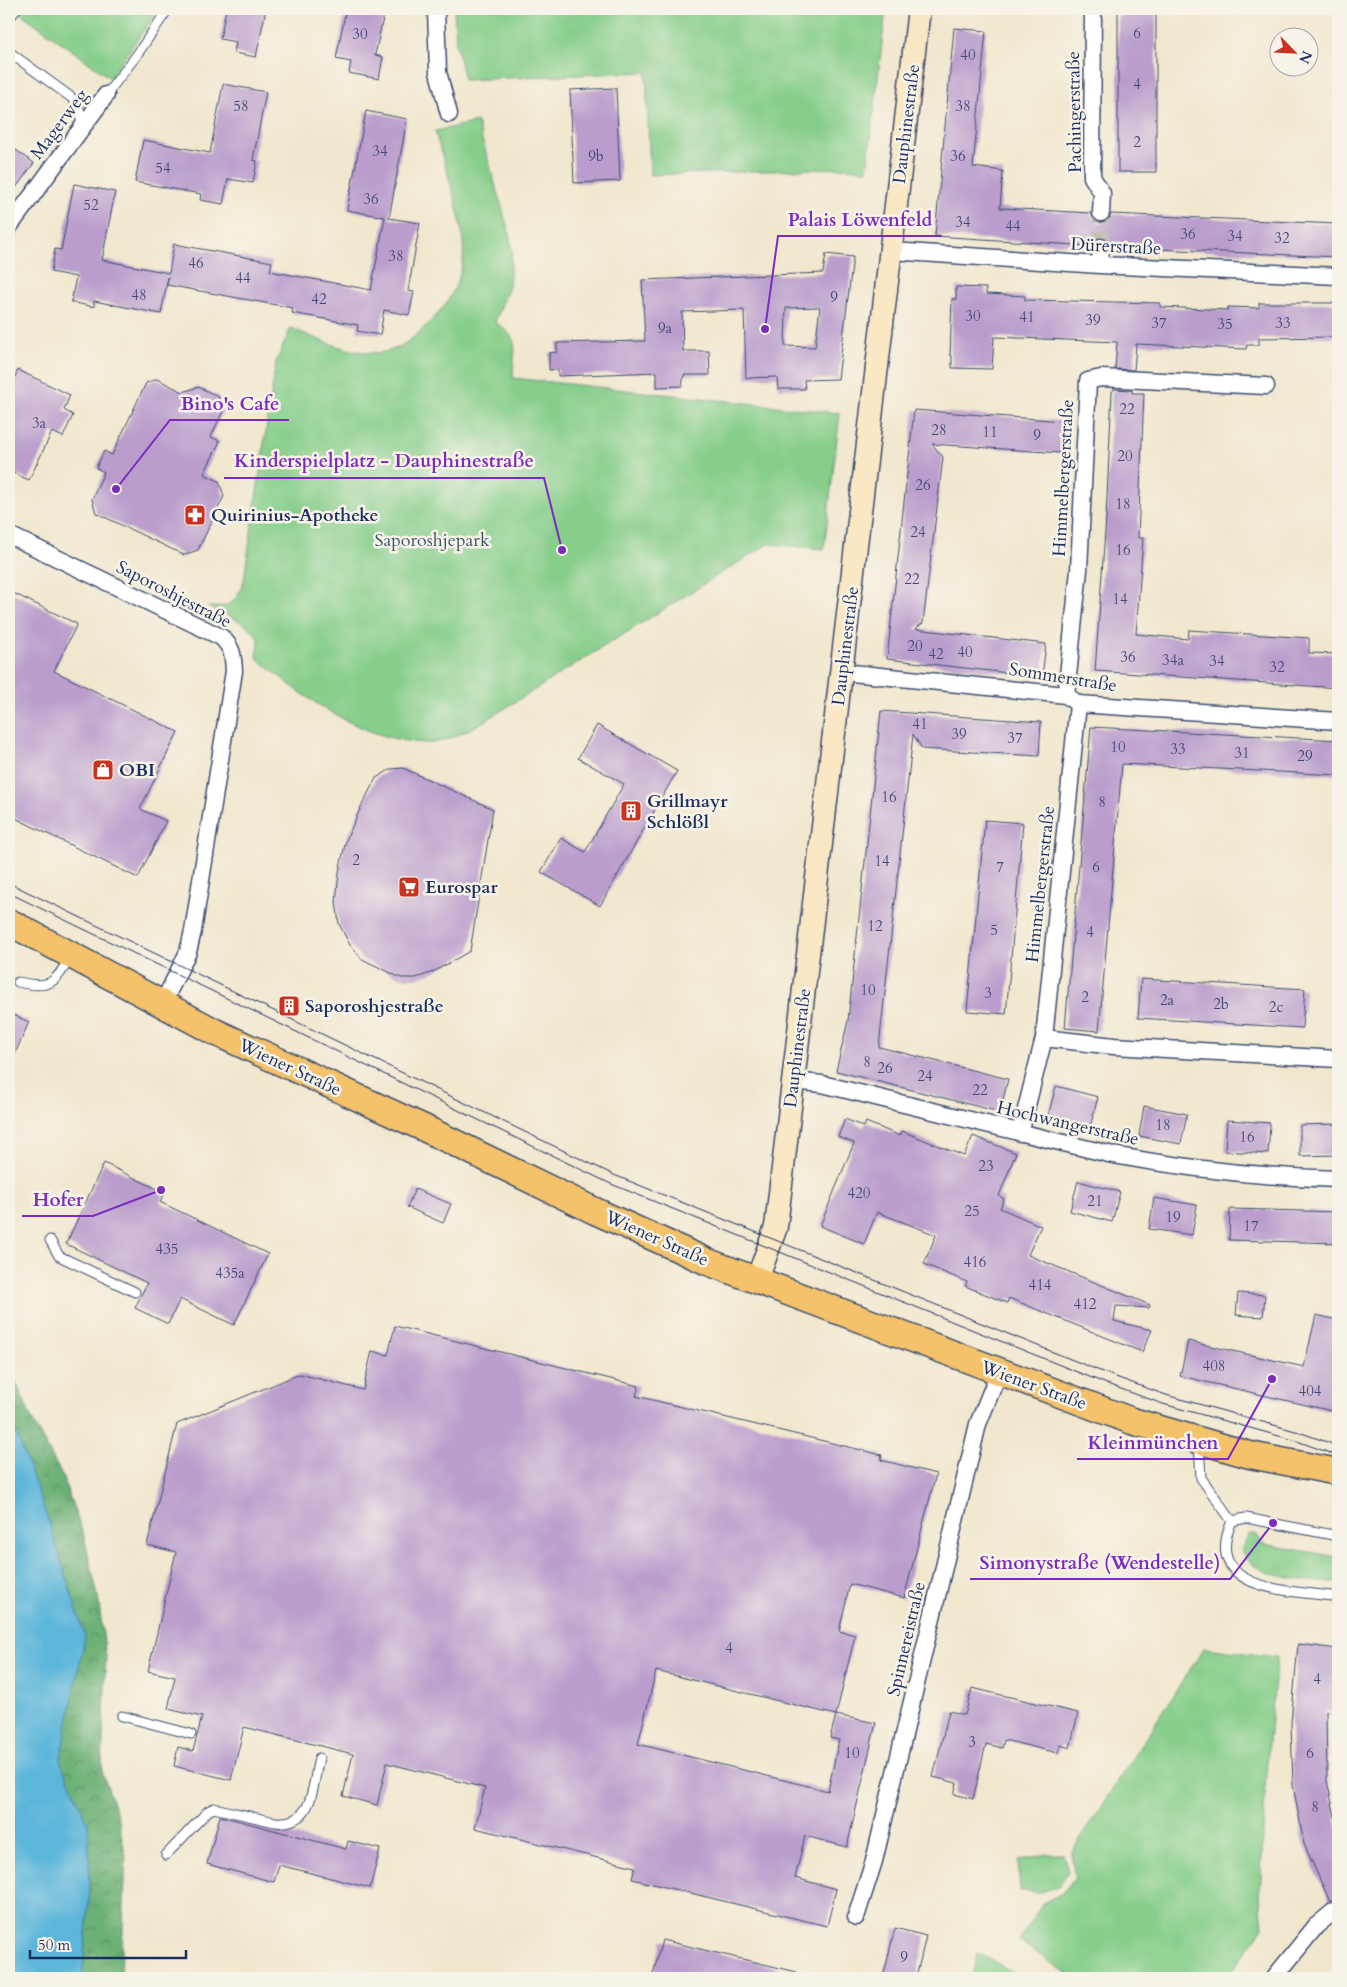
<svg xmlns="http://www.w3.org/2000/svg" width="1347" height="1987" font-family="Cardo,serif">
	<defs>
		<pattern id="forest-crowns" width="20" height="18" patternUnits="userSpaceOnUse" patternTransform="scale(1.25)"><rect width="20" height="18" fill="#6cb176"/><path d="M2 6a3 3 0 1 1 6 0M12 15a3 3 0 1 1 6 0" fill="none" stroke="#589064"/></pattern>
	</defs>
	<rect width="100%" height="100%" fill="#f7f3e8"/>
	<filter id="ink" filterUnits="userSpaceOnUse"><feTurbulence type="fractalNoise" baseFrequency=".02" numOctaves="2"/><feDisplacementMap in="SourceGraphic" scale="10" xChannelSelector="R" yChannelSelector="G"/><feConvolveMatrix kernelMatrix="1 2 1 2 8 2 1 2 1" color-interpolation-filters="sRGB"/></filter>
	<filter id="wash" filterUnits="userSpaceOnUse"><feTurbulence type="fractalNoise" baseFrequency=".0096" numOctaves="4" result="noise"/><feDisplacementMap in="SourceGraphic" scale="20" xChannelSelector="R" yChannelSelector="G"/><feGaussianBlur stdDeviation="1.12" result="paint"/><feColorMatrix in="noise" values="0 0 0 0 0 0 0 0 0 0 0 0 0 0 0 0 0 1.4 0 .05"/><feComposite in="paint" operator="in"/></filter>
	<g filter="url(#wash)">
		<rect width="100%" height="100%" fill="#f1e7ce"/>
		<path fill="#86ce8a" stroke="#507e74" d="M 22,9 L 159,9 L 110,78 L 19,12 Z
			M 454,9 L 886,9 L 867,170 L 845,168 L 650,175 L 646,72 L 464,80 L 456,43 Z
			M 477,122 L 509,232 L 512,252 L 509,287 L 495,322 C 523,341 513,347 513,378 L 840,413 L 824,549 L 768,544 L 483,722 C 466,731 445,744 426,743 C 361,740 304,698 257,658 C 257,653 259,647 259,642 C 255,624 223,614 208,607 C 231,608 237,601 244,580 L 276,362 L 291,328 C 317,339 360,359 389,351 C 405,346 420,332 432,320 C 448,304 460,283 463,260 C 467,226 444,165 435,131 Z
			M 1249,1534 L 1256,1534 L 1263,1544 L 1338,1557 L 1338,1583 C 1312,1582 1250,1578 1241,1550 Z
			M 1204,1648 L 1277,1657 L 1266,1774 L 1260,1896 L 1263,1928 L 1227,1978 L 1074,1978 L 1019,1941 L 1043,1903 L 1062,1893 L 1075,1878 L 1071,1853 Z
			M 1047,1854 L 1063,1854 L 1068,1872 L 1059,1887 L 1039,1892 L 1020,1891 L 1018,1861 Z
			M 978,1953 L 1024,1978 L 971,1978 Z"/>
		<path fill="url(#forest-crowns)" stroke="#44706a" d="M 9,1366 L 34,1424 L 61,1473 L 84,1536 L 98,1596 L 106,1657 L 102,1771 L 117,1814 L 126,1857 L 121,1978 L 82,1978 L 90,1888 L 88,1823 L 59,1761 L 85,1637 L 49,1522 L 9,1413 Z"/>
		<path fill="#5cb6da" stroke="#3c729c" d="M 9,1413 L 49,1522 L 85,1637 L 60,1761 L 88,1822 L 90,1888 L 82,1978 L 9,1978 Z"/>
		<g id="blocks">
			<path fill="#ba9dcc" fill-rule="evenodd" d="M 226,9 L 266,9 L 256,57 L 234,53 L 236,42 L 220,39 Z
				M 346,9 L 385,9 L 375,55 L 383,57 L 379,79 L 349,73 L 351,62 L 336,59 Z
				M 1118,9 L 1156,9 L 1156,172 L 1118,172 Z
				M 954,28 L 986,31 L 973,167 L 1003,171 L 1000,208 L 1091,213 L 1095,221 L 1101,223 L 1109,219 L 1111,214 L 1338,224 L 1338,257 L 1111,247 L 1107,239 L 1102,237 L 1096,238 L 1091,246 L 935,236 Z
				M 223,84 L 266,92 L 253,160 L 257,161 L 253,183 L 228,179 L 223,204 L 200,200 L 201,194 L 135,182 L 143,140 L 210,153 Z
				M 616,88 L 620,181 L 574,183 L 570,90 Z
				M 366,111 L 407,119 L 389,218 L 420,223 L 408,291 L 414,292 L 409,315 L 384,310 L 380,335 L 357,331 L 358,325 L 292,313 L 293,308 L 167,285 L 168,277 L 161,314 L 94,301 L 94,307 L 71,302 L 76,277 L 51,272 L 55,249 L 61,250 L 74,184 L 115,192 L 102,260 L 169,273 L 174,244 L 272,262 L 270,271 L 371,290 L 385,217 L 347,210 Z
				M 9,145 L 34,163 L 9,197 Z
				M 826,254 L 853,257 L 838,379 L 804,380 L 805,389 L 778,389 L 777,377 L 746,378 L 744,310 L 682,312 L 683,351 L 709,351 L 710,375 L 684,375 L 682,386 L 657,387 L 657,372 L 558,376 L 558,369 L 549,370 L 549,353 L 557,352 L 557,343 L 645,341 L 642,280 L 823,273 ZM 820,307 L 815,347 L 785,346 L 786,308 Z
				M 956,287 L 986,288 L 986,294 L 1025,296 L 1025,300 L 1160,303 L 1160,307 L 1228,310 L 1228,307 L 1259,308 L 1259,303 L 1338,303 L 1338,337 L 1259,338 L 1259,345 L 1247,345 L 1246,349 L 1136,344 L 1134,370 L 1115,369 L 1117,342 L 994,337 L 992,369 L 952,368 L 952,356 L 950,355 L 952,299 L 956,299 Z
				M 18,370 L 70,395 L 64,410 L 73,415 L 63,437 L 52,432 L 29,480 L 9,471 L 9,390 Z
				M 157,379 L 183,392 L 198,387 L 218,396 L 223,411 L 211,437 L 220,441 L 204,474 L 219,481 L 224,496 L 198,550 L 184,555 L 96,513 L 92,499 L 104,472 L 96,468 L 104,451 L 112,455 L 146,383 Z
				M 1114,389 L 1132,390 L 1132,393 L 1144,393 L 1138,538 L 1143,538 L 1136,634 L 1188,639 L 1189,630 L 1309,638 L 1309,653 L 1338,654 L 1338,688 L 1095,671 L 1106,518 L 1112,392 Z
				M 914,410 L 1063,421 L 1061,453 L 932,444 L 943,457 L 923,623 L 915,629 L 1046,644 L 1042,677 L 887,659 Z
				M 9,591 L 77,624 L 54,671 L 178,732 L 140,809 L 166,821 L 138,878 L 9,815 Z
				M 881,711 L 1041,722 L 1039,756 L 922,749 L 913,734 L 879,1047 L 1008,1079 L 1000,1112 L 836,1071 L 848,1021 Z
				M 597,725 L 677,771 L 600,906 L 541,872 L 561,838 L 585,852 L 624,784 L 578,758 Z
				M 1091,727 L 1338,740 L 1338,775 L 1122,764 L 1099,1031 L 1065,1028 Z
				M 403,768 L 493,809 L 470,951 L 433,972 L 416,978 L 401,978 L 362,959 L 350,945 L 339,924 L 336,902 L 339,872 L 346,840 L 361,807 L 376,778 L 391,769 Z
				M 985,820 L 1023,823 L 1006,1014 L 967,1011 Z
				M 1141,979 L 1305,989 L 1302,1028 L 1138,1018 Z
				M 9,1013 L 29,1022 L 9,1067 Z
				M 1056,1086 L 1098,1097 L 1090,1127 L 1048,1116 Z
				M 1144,1106 L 1187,1114 L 1181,1144 L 1139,1136 Z
				M 845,1119 L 864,1127 L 866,1122 L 900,1136 L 902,1131 L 964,1156 L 973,1136 L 1016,1153 L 999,1196 L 1004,1199 L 1000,1208 L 1041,1226 L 1028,1255 L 1150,1305 L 1149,1308 L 1116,1306 L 1114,1321 L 1152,1330 L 1142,1352 L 1009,1298 L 1007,1303 L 965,1286 L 967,1282 L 924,1264 L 936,1235 L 877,1212 L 864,1244 L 820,1226 L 854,1143 L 838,1137 Z
				M 1227,1120 L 1270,1123 L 1268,1154 L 1225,1151 Z
				M 1338,1124 L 1338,1155 L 1300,1156 L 1300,1125 Z
				M 104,1163 L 165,1193 L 160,1202 L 268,1254 L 234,1325 L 180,1299 L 168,1324 L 135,1308 L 147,1283 L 66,1244 Z
				M 1078,1181 L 1120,1192 L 1112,1222 L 1070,1211 Z
				M 415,1189 L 451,1204 L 443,1223 L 407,1207 Z
				M 1154,1198 L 1197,1205 L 1192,1235 L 1149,1229 Z
				M 1230,1209 L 1338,1212 L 1338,1243 L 1229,1240 Z
				M 1238,1293 L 1265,1295 L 1263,1317 L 1236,1315 Z
				M 1316,1315 L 1338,1320 L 1338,1384 L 1332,1411 L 1180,1376 L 1188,1341 L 1304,1367 Z
				M 395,1326 L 639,1386 L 636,1396 L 882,1455 L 881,1460 L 936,1474 L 904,1598 L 850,1584 L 839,1631 L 855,1635 L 836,1715 L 876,1723 L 847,1847 L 805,1836 L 795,1878 L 836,1889 L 827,1926 L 632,1879 L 635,1867 L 475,1828 L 485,1788 L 387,1763 L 377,1805 L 343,1796 L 353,1754 L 244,1727 L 231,1780 L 174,1766 L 178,1747 L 193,1751 L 202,1717 L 168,1709 L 175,1677 L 148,1671 L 176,1552 L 147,1545 L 177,1424 L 300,1374 L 363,1390 L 372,1351 L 388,1355 ZM 656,1671 L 836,1715 L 830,1738 L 839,1740 L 828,1791 L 638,1744 Z
				M 1298,1644 L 1338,1649 L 1338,1712 L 1326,1711 L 1327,1781 L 1338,1830 L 1338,1898 L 1330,1902 L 1304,1844 L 1293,1785 L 1291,1723 Z
				M 972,1688 L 1078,1713 L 1070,1748 L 1060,1745 L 1058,1753 L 1004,1740 L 1002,1748 L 986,1744 L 973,1799 L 954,1794 L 957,1783 L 933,1777 L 949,1711 L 965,1715 Z
				M 220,1816 L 346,1849 L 348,1841 L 380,1849 L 370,1888 L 279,1865 L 274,1882 L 207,1864 Z
				M 895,1928 L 926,1936 L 916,1978 L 883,1978 Z
				M 662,1940 L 797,1972 L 796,1978 L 652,1978 Z"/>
		</g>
	</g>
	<g filter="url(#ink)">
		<use href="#blocks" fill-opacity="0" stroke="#3b4b6f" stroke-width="1"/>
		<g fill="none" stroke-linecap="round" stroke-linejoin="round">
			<path stroke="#c6c2b8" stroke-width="16" stroke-dasharray="16 8" stroke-linecap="butt" d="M 1101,247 L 1101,213"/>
			<g stroke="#3b4b6f" stroke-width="11">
				<path id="service" d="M 9,19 L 16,9
					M 9,52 L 72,98 L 79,108 L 82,125
					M 106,95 L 136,56 L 168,9
					M 18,982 C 50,989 55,984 70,957
					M 50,1240 L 59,1256 L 135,1292
					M 1199,1444 L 1201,1478 L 1232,1521
					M 1232,1521 C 1200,1593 1293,1590 1338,1597
					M 1232,1521 L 1246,1518 L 1338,1536
					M 122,1716 L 191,1734
					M 166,1855 L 208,1811 L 214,1808 L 275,1822 C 314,1826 312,1787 319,1758"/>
			</g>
			<g stroke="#3b4b6f" stroke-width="19">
				<path id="minor" d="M 436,9 L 438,72 L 449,114
					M 1093,9 L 1092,177 L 1102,193 L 1101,213
					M 9,227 L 106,95
					M 892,251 L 1100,265 L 1338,276
					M 1100,265 L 1101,247
					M 9,535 L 221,637 C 233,648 233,655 234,671 L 193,931 L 188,952 L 162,1005
					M 842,672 L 1066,695 L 1078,704 L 1338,721
					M 1066,695 L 1079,570 L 1088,381 L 1101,378 L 1266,386
					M 1044,1038 L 1114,1046 L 1338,1059
					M 793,1081 L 822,1084 L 1113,1155 C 1188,1169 1262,1177 1338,1179
					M 1020,1133 L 1044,1038 L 1078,704
					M 856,1917 L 874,1861 L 978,1424 L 999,1372
					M 1274,1978 L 1316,1926 L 1338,1908"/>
			</g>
			<g stroke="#3b4b6f" stroke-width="25">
				<path id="secondary" d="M 757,1280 L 776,1227 L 919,9"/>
			</g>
			<g stroke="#3b4b6f" stroke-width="29">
				<path id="primary" d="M 9,922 L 215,1032 L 424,1128 L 595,1211 L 708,1262 L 1132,1421 L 1250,1455 L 1338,1472"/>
			</g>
			<use href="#service" stroke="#fff" stroke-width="9"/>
			<use href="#minor" stroke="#fff" stroke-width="16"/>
			<use href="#secondary" stroke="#fae7c3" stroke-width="22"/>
			<use href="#primary" stroke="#f3c26a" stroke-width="26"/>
			<path stroke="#1b2f5e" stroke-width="1" d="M 9,883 L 614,1175 L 1110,1375 L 1166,1395 L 1299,1432 L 1338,1446
				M 9,893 L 611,1184 L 1107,1384 L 1163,1404 L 1297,1441 L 1338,1456"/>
		</g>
	</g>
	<defs>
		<g id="pharmacy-square" transform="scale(1.125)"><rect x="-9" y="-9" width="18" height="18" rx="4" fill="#c8321e" stroke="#f7f3e8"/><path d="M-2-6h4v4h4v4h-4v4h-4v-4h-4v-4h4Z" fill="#fff"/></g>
		<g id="shop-square" transform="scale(1.125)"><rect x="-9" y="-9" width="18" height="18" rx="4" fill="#c8321e" stroke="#f7f3e8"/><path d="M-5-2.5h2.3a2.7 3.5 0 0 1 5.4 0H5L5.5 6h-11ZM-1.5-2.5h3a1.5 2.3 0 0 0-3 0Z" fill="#fff"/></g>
		<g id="building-square" transform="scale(1.125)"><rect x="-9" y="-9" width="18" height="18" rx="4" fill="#c8321e" stroke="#f7f3e8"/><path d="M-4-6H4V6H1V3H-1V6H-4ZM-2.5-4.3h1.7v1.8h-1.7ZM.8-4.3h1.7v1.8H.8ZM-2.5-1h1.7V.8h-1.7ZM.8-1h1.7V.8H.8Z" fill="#fff"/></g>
		<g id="supermarket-square" transform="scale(1.125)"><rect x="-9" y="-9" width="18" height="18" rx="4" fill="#c8321e" stroke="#f7f3e8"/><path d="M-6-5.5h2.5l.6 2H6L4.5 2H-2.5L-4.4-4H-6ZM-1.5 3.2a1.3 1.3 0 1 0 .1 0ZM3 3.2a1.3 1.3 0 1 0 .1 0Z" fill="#fff"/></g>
	</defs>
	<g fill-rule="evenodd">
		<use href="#pharmacy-square" x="195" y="515"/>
		<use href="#shop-square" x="103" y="770"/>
		<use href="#building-square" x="631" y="811"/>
		<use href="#supermarket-square" x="409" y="887"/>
		<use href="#building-square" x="289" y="1006"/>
	</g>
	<g text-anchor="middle" stroke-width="5" stroke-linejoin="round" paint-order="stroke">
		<g font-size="15" fill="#434a7a">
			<text x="1137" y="38">6</text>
			<text x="360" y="39">30</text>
			<text x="968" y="60">40</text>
			<text x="1137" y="89">4</text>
			<text x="241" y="111">58</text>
			<text x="963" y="111">38</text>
			<text x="1137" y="147">2</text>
			<text x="380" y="156">34</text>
			<text x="596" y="161">9b</text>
			<text x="958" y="161">36</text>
			<text x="163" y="173">54</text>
			<text x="371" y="204">36</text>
			<text x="91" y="210">52</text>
			<text x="963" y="227">34</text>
			<text x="1013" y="231">44</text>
			<text x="1188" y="239">36</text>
			<text x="1235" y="241">34</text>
			<text x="1282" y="243">32</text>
			<text x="396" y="261">38</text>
			<text x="196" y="268">46</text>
			<text x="243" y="283">44</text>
			<text x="139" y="300">48</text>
			<text x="834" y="302">9</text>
			<text x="319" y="304">42</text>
			<text x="973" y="321">30</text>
			<text x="1027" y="322">41</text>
			<text x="1093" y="325">39</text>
			<text x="1159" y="328">37</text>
			<text x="1283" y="328">33</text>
			<text x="1225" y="329">35</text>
			<text x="665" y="333">9a</text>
			<text x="1127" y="414">22</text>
			<text x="39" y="428">3a</text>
			<text x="939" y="435">28</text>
			<text x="990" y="437">11</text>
			<text x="1037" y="440">9</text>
			<text x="1125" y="461">20</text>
			<text x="923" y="490">26</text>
			<text x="1123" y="509">18</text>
			<text x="918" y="537">24</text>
			<text x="1123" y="555">16</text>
			<text x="912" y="584">22</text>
			<text x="1120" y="604">14</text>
			<text x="915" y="651">20</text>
			<text x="965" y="657">40</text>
			<text x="936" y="659">42</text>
			<text x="1128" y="662">36</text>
			<text x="1173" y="665">34a</text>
			<text x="1217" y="666">34</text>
			<text x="1277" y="672">32</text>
			<text x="920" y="729">41</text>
			<text x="959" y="739">39</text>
			<text x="1015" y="743">37</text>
			<text x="1118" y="752">10</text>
			<text x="1178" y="754">33</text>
			<text x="1242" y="758">31</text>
			<text x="1305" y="761">29</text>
			<text x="889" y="802">16</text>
			<text x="1102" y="807">8</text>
			<text x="356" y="865">2</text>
			<text x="882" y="866">14</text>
			<text x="1000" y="872">7</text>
			<text x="1096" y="872">6</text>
			<text x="875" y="931">12</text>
			<text x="994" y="935">5</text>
			<text x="1090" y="937">4</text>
			<text x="868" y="995">10</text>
			<text x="988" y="998">3</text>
			<text x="1085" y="1002">2</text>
			<text x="1167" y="1005">2a</text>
			<text x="1221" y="1009">2b</text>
			<text x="1276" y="1012">2c</text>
			<text x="867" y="1067">8</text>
			<text x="885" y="1073">26</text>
			<text x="925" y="1081">24</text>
			<text x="980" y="1095">22</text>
			<text x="1163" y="1130">18</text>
			<text x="1247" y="1142">16</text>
			<text x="986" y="1171">23</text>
			<text x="859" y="1198">420</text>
			<text x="1095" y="1206">21</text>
			<text x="972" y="1216">25</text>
			<text x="1173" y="1222">19</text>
			<text x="1251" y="1231">17</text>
			<text x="167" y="1254">435</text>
			<text x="975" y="1267">416</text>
			<text x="230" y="1278">435a</text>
			<text x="1040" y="1290">414</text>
			<text x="1085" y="1309">412</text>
			<text x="1214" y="1371">408</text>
			<text x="1310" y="1396">404</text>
			<text x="729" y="1653">4</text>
			<text x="1317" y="1684">4</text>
			<text x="972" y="1747">3</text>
			<text x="852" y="1758">10</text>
			<text x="1310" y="1758">6</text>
			<text x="1315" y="1812">8</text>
			<text x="904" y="1962">9</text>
		</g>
		<g font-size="18" fill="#1b2f5e" stroke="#f7f3e8">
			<text transform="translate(1074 112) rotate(-91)" y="6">Pachingerstraße</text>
			<text transform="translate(59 124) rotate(-53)" y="6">Magerweg</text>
			<text transform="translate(906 124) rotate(-83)" y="6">Dauphinestraße</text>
			<text transform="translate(1116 246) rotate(3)" y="6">Dürerstraße</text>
			<text transform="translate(1063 478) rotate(-87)" y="6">Himmelbergerstraße</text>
			<text transform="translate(174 594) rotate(27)" y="6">Saporoshjestraße</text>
			<text transform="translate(845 646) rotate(-83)" y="6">Dauphinestraße</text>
			<text transform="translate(1063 677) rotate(9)" y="6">Sommerstraße</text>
			<text transform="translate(1040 884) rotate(-84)" y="6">Himmelbergerstraße</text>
			<text transform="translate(797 1048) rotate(-83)" y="6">Dauphinestraße</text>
			<text transform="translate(290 1067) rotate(25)" y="6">Wiener Straße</text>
			<text transform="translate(1068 1123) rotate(13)" y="6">Hochwangerstraße</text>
			<text transform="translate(657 1238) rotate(24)" y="6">Wiener Straße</text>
			<text transform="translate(1034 1385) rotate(20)" y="6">Wiener Straße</text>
			<text transform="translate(906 1639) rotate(-77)" y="6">Spinnereistraße</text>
		</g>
		<g font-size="18" font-weight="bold" fill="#1b2f5e" stroke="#f7f3e8" text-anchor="start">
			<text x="211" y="521">Quirinius-Apotheke</text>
			<text x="119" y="776">OBI</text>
			<text x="647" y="807">Grillmayr<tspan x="647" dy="21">Schlößl</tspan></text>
			<text x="425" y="893">Eurospar</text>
			<text x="305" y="1012">Saporoshjestraße</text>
		</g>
		<g font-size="18" fill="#365769" stroke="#f7f3e8">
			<text x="432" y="546">Saporoshjepark</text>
		</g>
	</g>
	<path fill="none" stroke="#7b2cbf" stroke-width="2" d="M765 329L778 236H942M116 489L170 420H289M562 550L544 478H224M161 1190L93 1216H22M1272 1379L1228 1459H1077M1273 1523L1230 1579H970"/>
	<g fill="#7b2cbf" stroke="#f7f3e8" stroke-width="2">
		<circle cx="765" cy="329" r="5"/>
		<circle cx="116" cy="489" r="5"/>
		<circle cx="562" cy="550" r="5"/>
		<circle cx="161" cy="1190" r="5"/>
		<circle cx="1272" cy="1379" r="5"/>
		<circle cx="1273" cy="1523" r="5"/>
	</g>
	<g font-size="19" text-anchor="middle" font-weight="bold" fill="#7b2cbf" stroke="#f7f3e8" stroke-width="5" stroke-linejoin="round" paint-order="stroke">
		<text x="860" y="226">Palais Löwenfeld</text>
		<text x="230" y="410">Bino's Cafe</text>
		<text x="384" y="467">Kinderspielplatz - Dauphinestraße</text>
		<text x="58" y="1206">Hofer</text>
		<text x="1153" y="1449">Kleinmünchen</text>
		<text x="1100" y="1569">Simonystraße (Wendestelle)</text>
	</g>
	<rect width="1347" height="1987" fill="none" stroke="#f7f3e8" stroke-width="30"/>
	<g transform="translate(1294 52) rotate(114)"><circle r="24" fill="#f7f3e8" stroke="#9fa5b1"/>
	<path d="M0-4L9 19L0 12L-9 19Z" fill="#c8321e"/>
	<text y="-8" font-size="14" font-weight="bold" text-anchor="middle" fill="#1b2f5e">N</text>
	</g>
	<path d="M30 1950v8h156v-8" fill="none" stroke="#1b2f5e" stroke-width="2.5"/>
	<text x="38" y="1950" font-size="15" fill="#1b2f5e" stroke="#f7f3e8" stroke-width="4" paint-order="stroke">50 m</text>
</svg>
